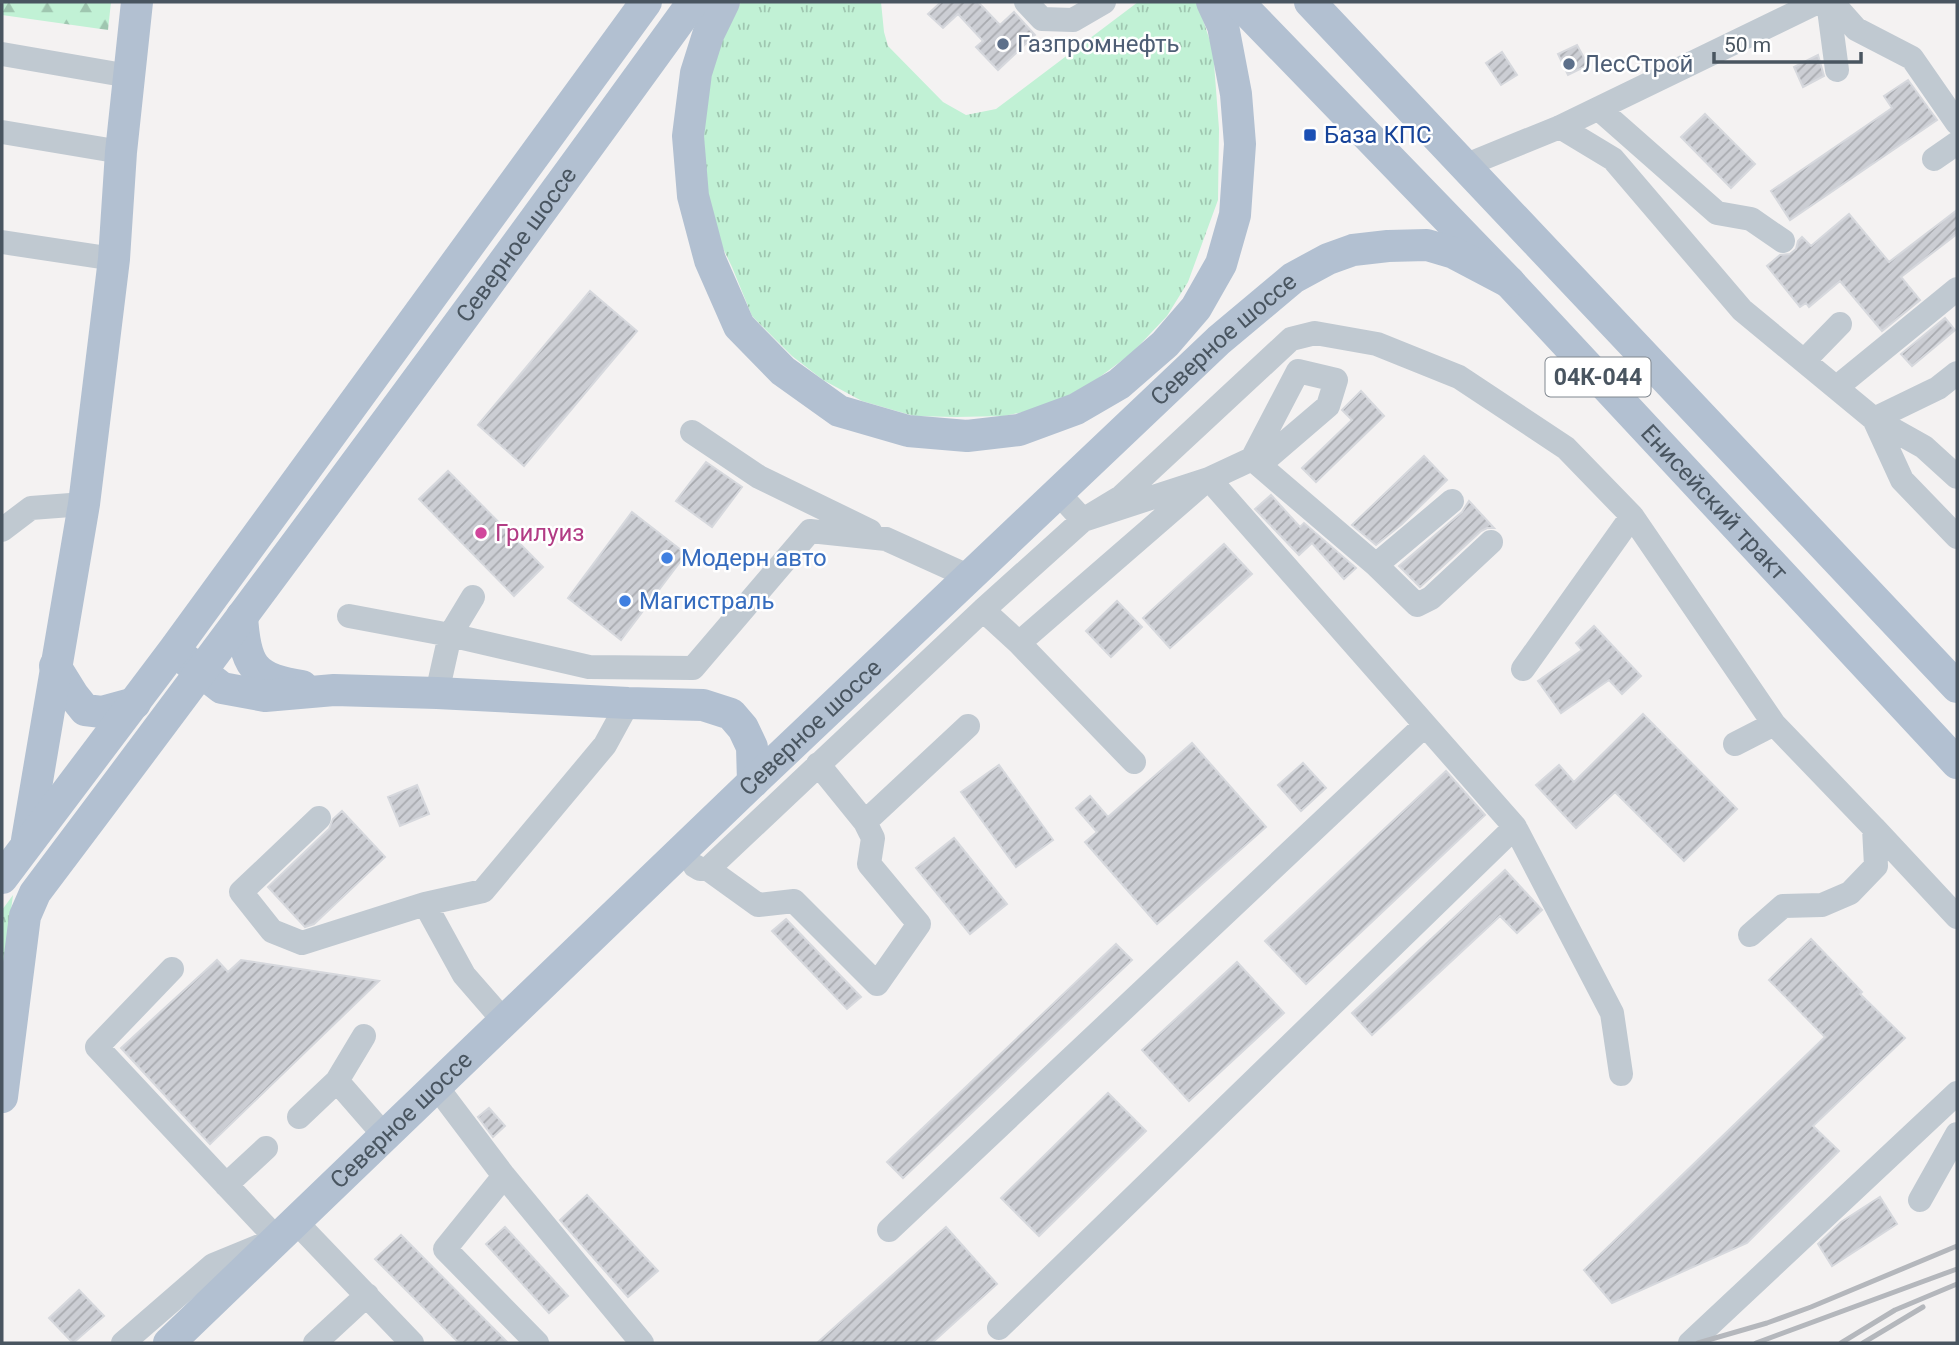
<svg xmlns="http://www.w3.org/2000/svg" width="1959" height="1345" font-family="Roboto,sans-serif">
	<defs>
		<pattern id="grass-tufts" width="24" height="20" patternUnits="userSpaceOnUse" patternTransform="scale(1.75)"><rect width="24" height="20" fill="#c1f1d5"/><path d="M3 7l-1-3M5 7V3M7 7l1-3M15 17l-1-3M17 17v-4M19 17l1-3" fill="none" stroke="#9fc6b0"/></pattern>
		<pattern id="forest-firs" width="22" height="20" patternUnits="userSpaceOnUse" patternTransform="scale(1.75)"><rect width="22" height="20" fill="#c1f1d5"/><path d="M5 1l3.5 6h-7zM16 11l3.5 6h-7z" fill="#9fc6b0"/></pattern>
		<pattern id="building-hatch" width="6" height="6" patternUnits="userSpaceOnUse" patternTransform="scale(1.75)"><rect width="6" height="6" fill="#ccced4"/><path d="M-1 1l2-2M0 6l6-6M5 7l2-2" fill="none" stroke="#a8aaaf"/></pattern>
	</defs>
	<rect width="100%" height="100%" fill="#f4f2f2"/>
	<path fill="url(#grass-tufts)" d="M 741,2 L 881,2 L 884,32 L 888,46 L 943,102 L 966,115 L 996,109 L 1138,2 L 1197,2 L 1213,50 L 1219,129 L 1218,200 L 1188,282 L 1167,316 L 1132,353 L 1093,382 L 1047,407 L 1004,416 L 956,417 L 914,416 L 862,401 L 823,380 L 792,356 L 752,316 L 732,267 L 709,219 L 702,110 L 718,42 Z
		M 13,895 L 2,978 L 2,910 Z"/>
	<path fill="url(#forest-firs)" d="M 2,2 L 111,2 L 108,30 L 2,15 Z"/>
	<path fill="url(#building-hatch)" stroke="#d6d8dd" stroke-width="2" d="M 941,2 L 978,2 L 1000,25 L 1014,12 L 1035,35 L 998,70 L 976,47 L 983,41 L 958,14 L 943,28 L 928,14 Z
		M 1577,45 L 1588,65 L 1568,75 L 1558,54 Z
		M 1502,52 L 1517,75 L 1501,85 L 1486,63 Z
		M 1818,55 L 1824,76 L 1803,87 L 1794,67 Z
		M 1908,80 L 1937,120 L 1790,220 L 1771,191 L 1892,108 L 1884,96 Z
		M 1705,114 L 1755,164 L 1731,188 L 1681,137 Z
		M 1957,210 L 1957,234 L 1901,277 L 1920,300 L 1882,331 L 1840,281 L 1809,307 L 1806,303 L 1800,307 L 1767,266 L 1780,255 L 1790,254 L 1796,249 L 1798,241 L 1802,237 L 1811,246 L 1849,214 L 1889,262 Z
		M 590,291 L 637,331 L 524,466 L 478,425 Z
		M 1945,318 L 1955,330 L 1912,366 L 1901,354 Z
		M 1361,391 L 1384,416 L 1316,482 L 1302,468 L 1352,420 L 1342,410 Z
		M 1424,456 L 1447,480 L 1402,524 L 1376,545 L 1352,525 Z
		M 706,462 L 742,487 L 712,527 L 676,501 Z
		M 448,471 L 543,567 L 514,596 L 419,499 Z
		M 1271,495 L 1300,527 L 1304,523 L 1356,568 L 1344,579 L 1312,543 L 1299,555 L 1255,509 Z
		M 1469,501 L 1494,528 L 1487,528 L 1481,531 L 1420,587 L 1399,566 L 1462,512 Z
		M 632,512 L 686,554 L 621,640 L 568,598 Z
		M 1224,544 L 1252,574 L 1170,648 L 1143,618 Z
		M 1117,601 L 1142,627 L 1111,657 L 1086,631 Z
		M 1594,626 L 1641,676 L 1622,694 L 1609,680 L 1561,713 L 1538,681 L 1582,650 L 1576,643 Z
		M 1643,714 L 1737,809 L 1684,861 L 1615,792 L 1576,828 L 1536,785 L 1559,765 L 1574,782 Z
		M 1192,743 L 1266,827 L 1157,924 L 1085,842 L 1097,832 L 1076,808 L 1090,796 L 1108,817 Z
		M 1303,763 L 1326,788 L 1301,811 L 1278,785 Z
		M 999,765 L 1053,840 L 1016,867 L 961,792 Z
		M 1446,771 L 1485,815 L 1306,984 L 1265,941 Z
		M 417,785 L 429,814 L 400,826 L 388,797 Z
		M 342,811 L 385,857 L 314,924 L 305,927 L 268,887 L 329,829 L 333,819 Z
		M 954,838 L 1007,904 L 970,934 L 916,868 Z
		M 1505,870 L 1542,910 L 1517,933 L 1500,916 L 1372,1035 L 1352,1013 Z
		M 786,919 L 861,997 L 847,1009 L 772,931 Z
		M 1811,939 L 1862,992 L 1860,994 L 1905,1038 L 1813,1126 L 1839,1151 L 1747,1243 L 1612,1303 L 1584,1270 L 1825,1037 L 1769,980 Z
		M 1116,944 L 1132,960 L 903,1178 L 887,1162 Z
		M 217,960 L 228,972 L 241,960 L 379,981 L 210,1144 L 121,1048 Z
		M 1237,962 L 1284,1013 L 1189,1101 L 1142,1050 Z
		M 1108,1093 L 1146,1131 L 1039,1236 L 1001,1198 Z
		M 489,1108 L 505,1126 L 493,1137 L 478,1117 Z
		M 587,1195 L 658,1271 L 628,1297 L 560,1220 Z
		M 1880,1197 L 1897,1224 L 1832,1266 L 1818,1244 L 1841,1222 Z
		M 505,1227 L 568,1296 L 549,1313 L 486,1244 Z
		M 946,1227 L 997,1284 L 932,1343 L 817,1343 Z
		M 401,1235 L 508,1343 L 459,1343 L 375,1259 Z
		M 79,1290 L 104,1316 L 73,1343 L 49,1318 Z"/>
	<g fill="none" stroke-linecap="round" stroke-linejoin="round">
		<path stroke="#c0c9d1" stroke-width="24" d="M 1026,2 L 1042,19 L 1073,20 L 1104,2
			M 1828,2 L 1837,70
			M 1832,2 L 1856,29 L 1912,58 L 1957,123
			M 2,54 L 129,76
			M 1599,109 L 1717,213 L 1751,219 L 1783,241
			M 1560,127 L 1613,159 L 1742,310 L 1874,419 L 1902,480 L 1957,537
			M 2,132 L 121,152
			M 1934,159 L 1957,143
			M 1464,166 L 1560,127 L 1818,2
			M 2,242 L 114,259
			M 1804,361 L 1840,324
			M 1837,387 L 1957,289
			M 1874,419 L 1924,447 L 1957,477
			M 1874,419 L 1938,388 L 1957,373
			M 692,432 L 759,477 L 870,531
			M 1259,465 L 1376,565 L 1452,501
			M 1209,479 L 1515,827 L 1612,1013 L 1621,1074
			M 1058,493 L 1083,520 L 1121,497 L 1291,339 L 1315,333 L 1377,344 L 1459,377 L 1566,448 L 1632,516 L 1523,669
			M 1632,516 L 1774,724 L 1874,828 L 1876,866 L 1850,893 L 1822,905 L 1783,906 L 1750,935
			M 2,530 L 31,508 L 84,504
			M 1376,565 L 1417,605 L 1431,598 L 1491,542
			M 983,610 L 1019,643 L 1134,762
			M 349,616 L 450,635 L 589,667 L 693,668 L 810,531 L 886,539 L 970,577
			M 1019,643 L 1200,486
			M 437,693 L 450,635 L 473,597
			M 1735,744 L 1774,724
			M 319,818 L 241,892 L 272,931 L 302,943 L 425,904 L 483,891 L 605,745 L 628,703
			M 865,822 L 968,726
			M 1874,828 L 1957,917
			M 695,866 L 700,869 L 708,869 L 758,905 L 794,901 L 877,984 L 919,924 L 869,864 L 873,838 L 865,822 L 818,764
			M 708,869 L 983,610 L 1083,520 L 1209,479 L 1252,459 L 1298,371 L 1336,380 L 1328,406 L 1259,465 L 1252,459
			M 425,904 L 464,975 L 504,1021
			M 337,1081 L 384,1135
			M 436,1086 L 504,1176 L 642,1343
			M 299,1117 L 337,1081 L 364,1036
			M 504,1176 L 445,1249 L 537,1343
			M 226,1185 L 266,1148
			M 1920,1200 L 1957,1134
			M 296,1222 L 412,1343
			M 889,1230 L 1425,725
			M 999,1328 L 1515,827
			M 123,1343 L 213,1265 L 277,1239 L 97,1047 L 172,969
			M 315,1343 L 367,1295
			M 1690,1343 L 1957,1093"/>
		<g stroke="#b2c0d1" stroke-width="32">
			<path d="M 724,2 L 708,35 L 696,73 L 688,136 L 693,196 L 710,260 L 739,326 L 783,371 L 839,411 L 908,431 L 967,436 L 1019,430 L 1076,409 L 1119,384 L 1165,344 L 1196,308 L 1221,264 L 1235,215 L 1240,144 L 1236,94 L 1223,26 L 1212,2"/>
			<path id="s1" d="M 1238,2 L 1509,282 L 1957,763"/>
			<path d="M 1310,2 L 1957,687"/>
			<path d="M 242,616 C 245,664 252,679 302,686"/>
			<path d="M 186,660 L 222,688 L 265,696 L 334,690 L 437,693 L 628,703 L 703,705 L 731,714 L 743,728 L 752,747 L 753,782"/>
			<path d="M 55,666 L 73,695 L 85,710 L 102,712 L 135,703"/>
			<path d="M 27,840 L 84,504 L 114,259 L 121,152 L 137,2"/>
			<path d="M 2,878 L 174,650 L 646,2"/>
			<path id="s2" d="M 2,1097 L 25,916 L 35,893 C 257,598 477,301 693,2"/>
			<path id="s3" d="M 169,1343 L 753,782 L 1219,340 L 1293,278 L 1328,259 L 1353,250 L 1388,246 L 1427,245 L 1454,253 L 1509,282"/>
		</g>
		<path stroke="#b4b7bc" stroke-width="5" d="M 1698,1343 L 1767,1323 L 1811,1307 L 1957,1246
			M 1756,1343 L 1957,1269
			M 1841,1343 L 1895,1310 L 1957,1284
			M 1863,1343 L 1923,1307"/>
	</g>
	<g fill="#5c6f8a" stroke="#fff" stroke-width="2.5">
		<circle cx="1003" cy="44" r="7"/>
		<circle cx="1569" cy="64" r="7"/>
	</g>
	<rect fill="#1a4fb4" stroke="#fff" stroke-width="2.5" x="1303" y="128" width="14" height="14" rx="3.5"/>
	<circle fill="#d1479c" stroke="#fff" stroke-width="2.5" cx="481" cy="533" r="7"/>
	<g fill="#3f7fe0" stroke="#fff" stroke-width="2.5">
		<circle cx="667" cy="558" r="7"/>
		<circle cx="625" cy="601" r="7"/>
	</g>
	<g text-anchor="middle" stroke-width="5" stroke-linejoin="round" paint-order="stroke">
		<rect fill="#fff" stroke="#808890" stroke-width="2" x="1545.5" y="357.5" width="105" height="39" rx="5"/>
		<g font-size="23" font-weight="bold" fill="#495560">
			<text x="1598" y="385">04К-044</text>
		</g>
		<g font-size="24" fill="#4e5e75" stroke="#fff" text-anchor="start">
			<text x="1017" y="52">Газпромнефть</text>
			<text x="1583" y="72">ЛесСтрой</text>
		</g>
		<g font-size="24" fill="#164399" stroke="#fff" text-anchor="start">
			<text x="1324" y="143">База КПС</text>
		</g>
		<g font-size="24" fill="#495560" stroke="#fff">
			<text dy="8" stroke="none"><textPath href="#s2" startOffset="1015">Северное шоссе</textPath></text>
			<text dy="8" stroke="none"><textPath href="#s3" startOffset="1456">Северное шоссе</textPath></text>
			<text dy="8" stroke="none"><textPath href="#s1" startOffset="691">Енисейский тракт</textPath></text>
			<text dy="8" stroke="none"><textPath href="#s3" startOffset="889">Северное шоссе</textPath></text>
			<text dy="8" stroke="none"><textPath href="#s3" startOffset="322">Северное шоссе</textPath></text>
		</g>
		<g font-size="24" fill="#b23c85" stroke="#fff" text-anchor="start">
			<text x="495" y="541">Грилуиз</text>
		</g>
		<g font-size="24" fill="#366cbe" stroke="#fff" text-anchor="start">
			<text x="681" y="566">Модерн авто</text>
			<text x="639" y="609">Магистраль</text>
		</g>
	</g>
	<rect width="1959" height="1345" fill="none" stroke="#495560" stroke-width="7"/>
	<path d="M1714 52v10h147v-10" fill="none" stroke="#495560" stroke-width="3.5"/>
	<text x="1724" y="52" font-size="21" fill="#495560" stroke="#ffffff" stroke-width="5" paint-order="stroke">50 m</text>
</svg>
